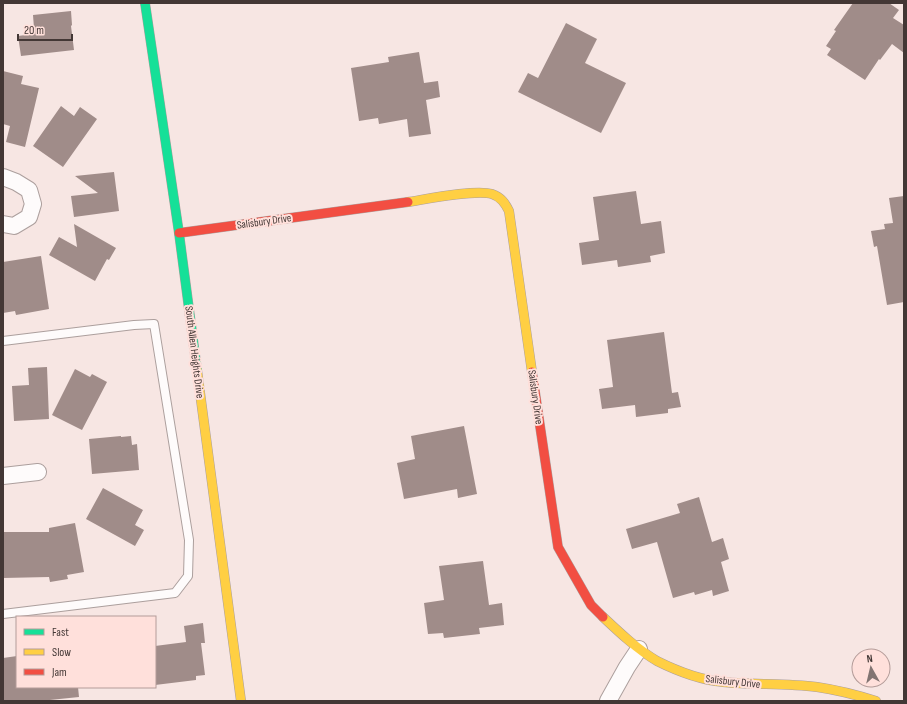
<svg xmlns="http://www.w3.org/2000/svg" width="907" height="704" font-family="'Sofia Sans Condensed',sans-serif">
	<rect width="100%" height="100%" fill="#f7e6e3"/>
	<path fill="#a08c89" d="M 853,3 L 889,3 L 899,10 L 893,18 L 904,25 L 904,53 L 892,44 L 880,60 L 879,59 L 865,80 L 827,55 L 831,49 L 826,46 L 836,31 L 834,30 Z
		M 71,11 L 72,25 L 71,26 L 74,50 L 21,56 L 18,36 L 33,34 L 32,28 L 34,28 L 33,15 Z
		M 566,23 L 597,39 L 585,63 L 626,83 L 601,133 L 518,92 L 528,73 L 538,78 Z
		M 419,52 L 424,83 L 438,81 L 440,97 L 426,100 L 431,134 L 409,137 L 407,119 L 379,124 L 378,118 L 359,121 L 351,68 L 389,62 L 388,57 Z
		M 3,71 L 23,76 L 21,84 L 39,88 L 25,147 L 6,142 L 10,126 L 3,124 Z
		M 61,106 L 74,116 L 80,107 L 97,119 L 63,167 L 33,146 Z
		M 114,172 L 119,211 L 74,217 L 71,196 L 98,193 L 75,176 Z
		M 636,191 L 641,224 L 661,221 L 665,253 L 650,256 L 651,262 L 618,267 L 617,260 L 582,265 L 579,243 L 599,240 L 593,197 Z
		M 904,196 L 904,302 L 887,305 L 877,246 L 874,247 L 871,231 L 885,229 L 884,224 L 893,223 L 889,198 Z
		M 74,224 L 116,248 L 109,260 L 107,259 L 95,281 L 49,255 L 59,237 L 77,247 Z
		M 41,256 L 49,309 L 16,315 L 15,311 L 3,313 L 3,262 Z
		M 664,332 L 672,393 L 678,392 L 681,407 L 668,409 L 668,413 L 636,417 L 635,405 L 602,409 L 599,389 L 613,387 L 607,340 Z
		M 47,367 L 49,419 L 14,421 L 12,386 L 29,385 L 28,368 Z
		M 75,369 L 90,377 L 92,374 L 107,382 L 82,430 L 52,415 Z
		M 464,426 L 477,494 L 458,498 L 457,489 L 404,499 L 397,463 L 415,459 L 411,436 Z
		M 121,436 L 121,437 L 131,436 L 132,445 L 137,444 L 139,470 L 92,474 L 89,439 Z
		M 103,488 L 143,510 L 135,525 L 144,530 L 135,546 L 86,519 Z
		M 699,497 L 712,542 L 723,538 L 729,559 L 721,562 L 729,591 L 713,596 L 712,590 L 695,595 L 694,592 L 673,598 L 657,542 L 632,549 L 626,529 L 680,513 L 677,504 Z
		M 75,523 L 84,572 L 67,575 L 68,579 L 50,582 L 49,577 L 3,578 L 3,532 L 49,532 L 49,528 Z
		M 483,561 L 489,605 L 502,603 L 504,625 L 479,628 L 480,634 L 444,638 L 443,633 L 428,634 L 424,603 L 444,600 L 439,566 Z
		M 203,623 L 205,643 L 201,643 L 205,675 L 196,676 L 196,680 L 155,685 L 155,646 L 186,642 L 184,626 Z
		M 17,656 L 17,687 L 78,687 L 79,697 L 40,701 L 3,701 L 3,658 Z"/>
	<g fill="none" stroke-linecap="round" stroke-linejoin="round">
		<g stroke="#ac9f9d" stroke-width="10">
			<path id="lane" d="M 3,341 L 134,325 L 154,324 L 189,540 L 188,576 L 175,593 L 3,614"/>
		</g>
		<g stroke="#ac9f9d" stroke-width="18">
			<path id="street" d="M 3,177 L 16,182 L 29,190 L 33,204 L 29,217 L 14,226 L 3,224
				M 3,476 L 38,472
				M 608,701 L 627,667 L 639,649"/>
		</g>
		<g stroke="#ac9f9d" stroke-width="10">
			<path id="fast" d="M 145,3 L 179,233 L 197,370"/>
		</g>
		<g stroke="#ac9f9d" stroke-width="10">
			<path id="slow" d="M 408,202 C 427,199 476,189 492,194 C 501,197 505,203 509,211 L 532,372
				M 197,370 L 241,701
				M 603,617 C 620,633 637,649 657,661 C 677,671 701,680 723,682 C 754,685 786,683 817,687 C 837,690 857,695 876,701"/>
		</g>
		<g stroke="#ac9f9d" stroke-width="10">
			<path id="jam" d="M 179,233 L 408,202
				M 532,372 L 558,547 L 591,605 L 603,617"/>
		</g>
		<use href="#lane" stroke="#fefbfb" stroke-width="8"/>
		<use href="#street" stroke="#fefbfb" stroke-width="16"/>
		<use href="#fast" stroke="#16e098" stroke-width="9"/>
		<use href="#slow" stroke="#ffcf43" stroke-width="9"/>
		<use href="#jam" stroke="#f24e42" stroke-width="9"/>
	</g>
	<g text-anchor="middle" stroke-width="4" stroke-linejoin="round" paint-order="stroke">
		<g font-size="11" fill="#433735" stroke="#ffe0db">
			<text transform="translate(264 221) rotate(-8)" y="4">Salisbury Drive</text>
			<text transform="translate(195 352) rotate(83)" y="4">South Allen Heights Drive</text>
			<text transform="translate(536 397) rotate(82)" y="4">Salisbury Drive</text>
			<text transform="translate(733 681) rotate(6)" y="4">Salisbury Drive</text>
		</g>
	</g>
	<rect width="907" height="704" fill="none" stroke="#433735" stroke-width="8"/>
	<rect x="16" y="616" width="140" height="72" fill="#ffe0db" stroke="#b49c99"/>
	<rect x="24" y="629" width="20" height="6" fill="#16e098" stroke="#b49c99"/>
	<text x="52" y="636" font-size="12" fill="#433735">Fast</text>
	<rect x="24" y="649" width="20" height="6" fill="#ffcf43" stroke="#b49c99"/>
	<text x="52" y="656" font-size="12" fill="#433735">Slow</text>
	<rect x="24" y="669" width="20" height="6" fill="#f24e42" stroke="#b49c99"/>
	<text x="52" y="676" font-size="12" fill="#433735">Jam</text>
	<g transform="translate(871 668) rotate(352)"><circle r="19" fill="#ffe0db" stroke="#b49c99"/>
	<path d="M0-3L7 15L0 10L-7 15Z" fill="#827472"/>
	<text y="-6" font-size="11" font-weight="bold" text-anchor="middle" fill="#433735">N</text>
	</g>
	<path d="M18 34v6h54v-6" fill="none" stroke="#433735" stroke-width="2"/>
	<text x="24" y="34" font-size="12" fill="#433735" stroke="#ffe0db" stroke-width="3" paint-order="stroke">20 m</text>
</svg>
